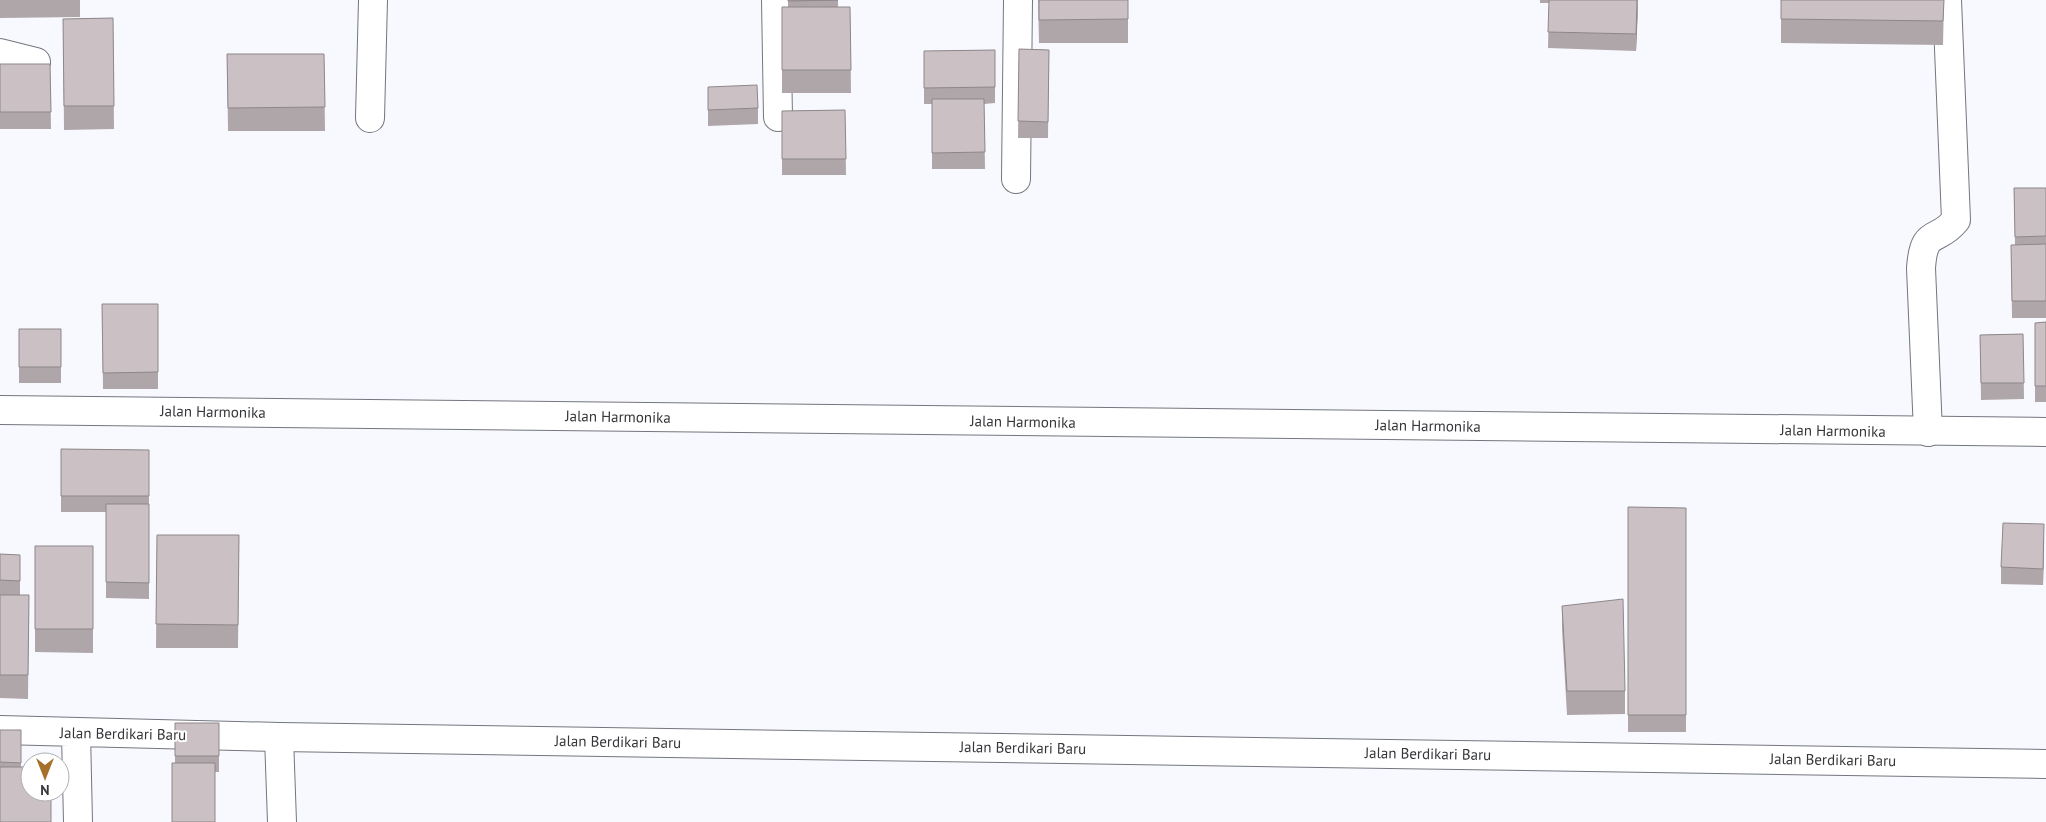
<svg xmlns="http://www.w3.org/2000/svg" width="2046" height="822" font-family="'PT Sans',sans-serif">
	<rect width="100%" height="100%" fill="#f8f9fe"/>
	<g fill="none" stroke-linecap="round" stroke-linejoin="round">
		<g stroke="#73767d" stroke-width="30">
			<path id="minor" d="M 776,0 L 778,117
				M 0,53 L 36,62
				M 370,118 L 373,0
				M 1016,179 L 1018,0
				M 1928,432 L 1921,268 C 1924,226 1937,244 1956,220 L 1947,0
				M 0,730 L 279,737 L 2046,764
				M 76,733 L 78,822
				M 279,737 L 282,822"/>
		</g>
		<g stroke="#73767d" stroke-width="30">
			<path id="tertiary" d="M 0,410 L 2046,432"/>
		</g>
		<use href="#minor" stroke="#fff" stroke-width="28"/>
		<use href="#tertiary" stroke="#fff" stroke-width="28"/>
	</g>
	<path fill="#afa6a9" d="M 0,0 L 80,0 L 80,17 L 0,18 Z
		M 788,0 L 838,0 L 838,7 L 850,7 L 851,93 L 782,93 L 782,7 L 788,7 Z
		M 1038,0 L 1128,0 L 1128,43 L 1039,43 Z
		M 1540,0 L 1638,0 L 1636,51 L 1548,48 L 1549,3 L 1540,3 Z
		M 1781,0 L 1944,0 L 1943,45 L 1781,43 Z
		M 113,18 L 114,129 L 64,130 L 63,19 Z
		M 1019,49 L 1049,50 L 1048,138 L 1018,138 Z
		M 995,50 L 995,103 L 984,104 L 985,169 L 932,169 L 932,104 L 924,104 L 924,51 Z
		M 227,54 L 324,54 L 325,131 L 228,131 Z
		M 0,64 L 50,64 L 51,129 L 0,129 Z
		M 708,87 L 758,108 L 758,124 L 708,126 Z
		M 845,110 L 846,175 L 782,175 L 782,111 Z
		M 2014,188 L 2046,188 L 2046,318 L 2012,318 L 2011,245 L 2015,245 Z
		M 102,304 L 158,304 L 158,389 L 103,389 Z
		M 2046,322 L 2046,402 L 2035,402 L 2035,323 Z
		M 19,329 L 61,329 L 61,383 L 19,383 Z
		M 2023,334 L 2024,399 L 1981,400 L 1980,335 Z
		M 61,449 L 149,450 L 149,599 L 106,598 L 106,512 L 61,512 Z
		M 1628,507 L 1686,508 L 1686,732 L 1628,732 Z
		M 157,535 L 239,535 L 238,648 L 156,648 Z
		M 2044,541 L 2043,585 L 2001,584 L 2001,567 Z
		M 35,546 L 93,546 L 93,653 L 35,652 Z
		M 0,554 L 20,555 L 20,595 L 29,595 L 28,699 L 0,698 Z
		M 1562,606 L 1625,691 L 1625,714 L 1567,715 L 1562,629 Z
		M 175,723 L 219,723 L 219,772 L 215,772 L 175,763 Z
		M 0,730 L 21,730 L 21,767 L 0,822 Z"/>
	<path fill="#8e8789" d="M 1638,0 L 1638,9 L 1636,51 L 1636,34 Z
		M 2044,524 L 2044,541 L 2043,585 L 2043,569 Z"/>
	<path fill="#cbc1c4" stroke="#8e8789" d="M 788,0 L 838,0 L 788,1 Z
		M 1039,0 L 1128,0 L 1128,19 L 1039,20 Z
		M 1549,0 L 1637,0 L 1636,34 L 1548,32 Z
		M 1781,0 L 1944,0 L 1943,21 L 1781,19 Z
		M 782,7 L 850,7 L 851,70 L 782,70 Z
		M 113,18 L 114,106 L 64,106 L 63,19 Z
		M 1019,49 L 1049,50 L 1048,122 L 1018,121 Z
		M 995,50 L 995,87 L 924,88 L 924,51 Z
		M 227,54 L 324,54 L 325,107 L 228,108 Z
		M 0,64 L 50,64 L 51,112 L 0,112 Z
		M 757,85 L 758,108 L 708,110 L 708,87 Z
		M 932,99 L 984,99 L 985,152 L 932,153 Z
		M 845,110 L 846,159 L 782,159 L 782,111 Z
		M 2014,188 L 2046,188 L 2046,236 L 2015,237 Z
		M 2046,244 L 2046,301 L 2012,301 L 2011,245 Z
		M 102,304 L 158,304 L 158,372 L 103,373 Z
		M 2046,322 L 2046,386 L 2035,386 L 2035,323 Z
		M 19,329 L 61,329 L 61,367 L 19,367 Z
		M 2023,334 L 2024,383 L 1981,383 L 1980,335 Z
		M 61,449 L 149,450 L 149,496 L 61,496 Z
		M 106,504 L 149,504 L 149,583 L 106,582 Z
		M 1628,507 L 1686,508 L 1686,715 L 1628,715 Z
		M 2003,523 L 2044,524 L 2043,569 L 2001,567 Z
		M 157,535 L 239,535 L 238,625 L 156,624 Z
		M 35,546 L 93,546 L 93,629 L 35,629 Z
		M 0,554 L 20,555 L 20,581 L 0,580 Z
		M 0,595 L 29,595 L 28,675 L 0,675 Z
		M 1623,599 L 1625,691 L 1567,691 L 1562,606 Z
		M 175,723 L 219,723 L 219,756 L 175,756 Z
		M 0,730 L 21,730 L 21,763 L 0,762 Z
		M 172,763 L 215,763 L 215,822 L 172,822 Z
		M 0,767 L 30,767 L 30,792 L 51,792 L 51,822 L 0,822 Z"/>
	<g text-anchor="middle" stroke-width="4" stroke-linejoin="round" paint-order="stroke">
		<g font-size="15" fill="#353639" stroke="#fff">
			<text transform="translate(213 412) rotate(1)" y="5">Jalan Harmonika</text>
			<text transform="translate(618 417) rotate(1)" y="5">Jalan Harmonika</text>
			<text transform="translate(1023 422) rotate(1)" y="5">Jalan Harmonika</text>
			<text transform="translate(1428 426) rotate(1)" y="5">Jalan Harmonika</text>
			<text transform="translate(1833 431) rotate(1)" y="5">Jalan Harmonika</text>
			<text transform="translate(123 734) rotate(1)" y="5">Jalan Berdikari Baru</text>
			<text transform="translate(618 742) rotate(1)" y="5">Jalan Berdikari Baru</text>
			<text transform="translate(1023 748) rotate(1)" y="5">Jalan Berdikari Baru</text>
			<text transform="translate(1428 754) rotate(1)" y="5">Jalan Berdikari Baru</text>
			<text transform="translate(1833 760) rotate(1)" y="5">Jalan Berdikari Baru</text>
		</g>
	</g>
	<g transform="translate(45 777) rotate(180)"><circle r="24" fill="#ffffff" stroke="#aeafb0"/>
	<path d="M0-4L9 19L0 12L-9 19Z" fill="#a57029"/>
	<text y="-8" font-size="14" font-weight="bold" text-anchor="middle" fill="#353639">N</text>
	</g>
</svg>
